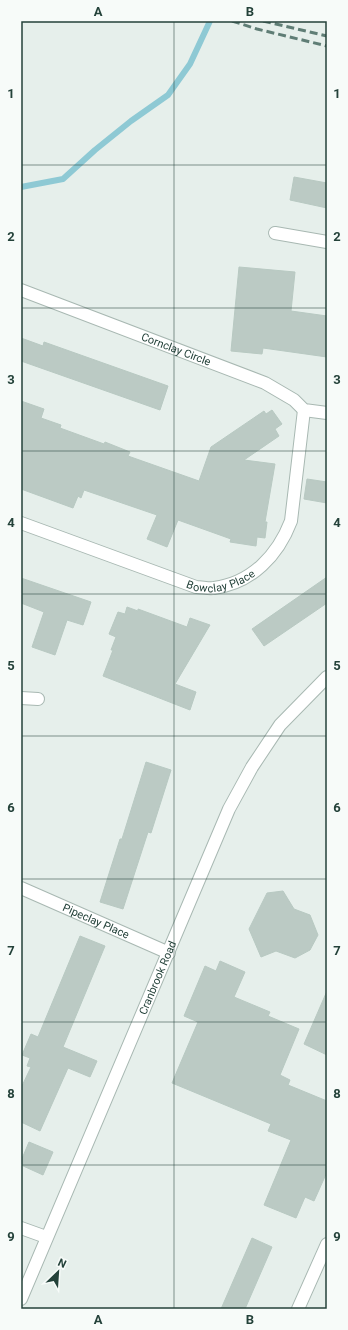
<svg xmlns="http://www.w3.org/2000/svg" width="348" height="1330" font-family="Roboto,sans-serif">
	<rect width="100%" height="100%" fill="#e6efeb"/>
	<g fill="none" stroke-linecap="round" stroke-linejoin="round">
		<path stroke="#8ec9d4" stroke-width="6" d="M 21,187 L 63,179 L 95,150 L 131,121 L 168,95 L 190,64 L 210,21"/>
	</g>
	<path fill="#bbcac4" stroke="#b8c9c2" d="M 294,177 L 327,183 L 327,208 L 290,200 Z
		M 239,267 L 295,272 L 291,311 L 327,316 L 327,357 L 263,348 L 262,354 L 231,351 Z
		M 21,338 L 43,346 L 44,342 L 168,386 L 160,410 L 21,361 Z
		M 21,401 L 44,409 L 41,418 L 61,425 L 60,428 L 104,444 L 105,442 L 130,452 L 128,456 L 199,481 L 211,447 L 264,411 L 266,414 L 272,410 L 282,424 L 275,429 L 279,436 L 244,460 L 275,464 L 265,522 L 267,522 L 265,538 L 257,537 L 256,546 L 230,542 L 231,539 L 178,520 L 167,547 L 147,539 L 157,515 L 84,490 L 81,498 L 78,496 L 73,508 L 21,489 Z
		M 307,479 L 327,482 L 327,503 L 304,499 Z
		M 327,577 L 327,603 L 264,646 L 252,629 Z
		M 21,578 L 91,602 L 83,625 L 67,620 L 55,655 L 32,647 L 44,612 L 21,603 Z
		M 127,607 L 138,611 L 138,609 L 187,627 L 190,618 L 210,625 L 175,684 L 196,692 L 190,710 L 103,676 L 113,650 L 111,650 L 116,637 L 109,634 L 118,612 L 125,614 Z
		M 146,762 L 171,770 L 151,833 L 148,832 L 123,909 L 100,902 L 120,839 L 122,839 Z
		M 283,891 L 294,909 L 310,915 L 318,935 L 310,950 L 295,958 L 276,951 L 261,957 L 249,929 L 267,893 Z
		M 80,936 L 105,946 L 63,1047 L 97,1061 L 90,1077 L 68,1068 L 40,1131 L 21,1122 L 21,1088 L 31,1067 L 27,1066 L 30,1058 L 22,1055 L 31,1034 L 38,1037 Z
		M 220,961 L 245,972 L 234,997 L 270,1012 L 268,1016 L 299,1029 L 280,1075 L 290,1080 L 288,1085 L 327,1101 L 327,1172 L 314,1201 L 305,1197 L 296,1218 L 264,1205 L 291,1140 L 268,1131 L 271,1124 L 172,1083 L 198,1022 L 184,1016 L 205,966 L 216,971 Z
		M 327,991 L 327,1055 L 304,1044 Z
		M 29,1142 L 53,1152 L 43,1175 L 21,1165 L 21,1161 Z
		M 252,1238 L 272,1247 L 245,1309 L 221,1309 Z"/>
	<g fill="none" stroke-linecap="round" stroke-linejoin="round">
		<g stroke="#a8b8b2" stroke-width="14">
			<g id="street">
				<path d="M 275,233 L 327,242"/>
				<path id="s1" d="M 21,290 L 265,383 L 294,400 L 304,410 L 327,413"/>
				<path id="s2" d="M 21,523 L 196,587 C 202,587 209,589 214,588 C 252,583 278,555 291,521 L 304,410"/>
				<path d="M 21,698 L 38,699"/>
				<path id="s3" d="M 21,888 L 169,953"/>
				<path d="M 21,1228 L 46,1237"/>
				<path id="s4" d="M 21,1299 L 229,809 L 252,767 L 280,725 L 327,677"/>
				<path d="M 298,1309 L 327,1244"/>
			</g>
		</g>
		<use href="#street" stroke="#fff" stroke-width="12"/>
		<path stroke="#5f7d75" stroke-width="3" stroke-dasharray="8 4" stroke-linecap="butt" d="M 232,21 L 257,29 L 327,46
			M 263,21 L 327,36"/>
	</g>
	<path fill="none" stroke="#24423a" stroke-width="1" stroke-opacity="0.55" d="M 174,21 L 174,1309M 21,165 L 327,165M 21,308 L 327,308M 21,451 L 327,451M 21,594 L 327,594M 21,736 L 327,736M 21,879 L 327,879M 21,1022 L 327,1022M 21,1165 L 327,1165"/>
	<g text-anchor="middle" stroke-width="3" stroke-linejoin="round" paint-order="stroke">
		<g font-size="11" fill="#24423a" stroke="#f7fbf9">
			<text dy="4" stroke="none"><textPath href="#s1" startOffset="166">Cornclay Circle</textPath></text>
			<text dy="4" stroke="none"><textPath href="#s2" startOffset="212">Bowclay Place</textPath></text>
			<text dy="4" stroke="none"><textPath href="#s3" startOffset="82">Pipeclay Place</textPath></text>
			<text dy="4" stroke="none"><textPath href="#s4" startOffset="349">Cranbrook Road</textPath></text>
		</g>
	</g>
	<rect width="348" height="1330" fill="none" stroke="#f7fbf9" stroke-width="44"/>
	<g transform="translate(58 1272) rotate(25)" stroke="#f7fbf9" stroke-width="3" paint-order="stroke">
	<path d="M0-3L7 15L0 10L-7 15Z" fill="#24423a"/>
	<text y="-6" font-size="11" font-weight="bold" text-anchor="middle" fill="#24423a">N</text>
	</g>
	<rect x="22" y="22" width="304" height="1286" fill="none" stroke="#24423a" stroke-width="1.5"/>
	<g font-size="13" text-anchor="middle" font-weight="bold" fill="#24423a">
		<text x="98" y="16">A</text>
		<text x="250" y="16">B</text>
		<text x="11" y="98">1</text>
		<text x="337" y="98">1</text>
		<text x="11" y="241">2</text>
		<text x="337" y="241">2</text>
		<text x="11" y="384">3</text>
		<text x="337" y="384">3</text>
		<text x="11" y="527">4</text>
		<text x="337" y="527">4</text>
		<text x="11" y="670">5</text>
		<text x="337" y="670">5</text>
		<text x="11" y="812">6</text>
		<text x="337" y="812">6</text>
		<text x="11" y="955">7</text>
		<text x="337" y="955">7</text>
		<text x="11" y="1098">8</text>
		<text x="337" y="1098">8</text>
		<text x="11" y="1241">9</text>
		<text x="337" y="1241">9</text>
		<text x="98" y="1324">A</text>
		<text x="250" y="1324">B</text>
	</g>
</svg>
